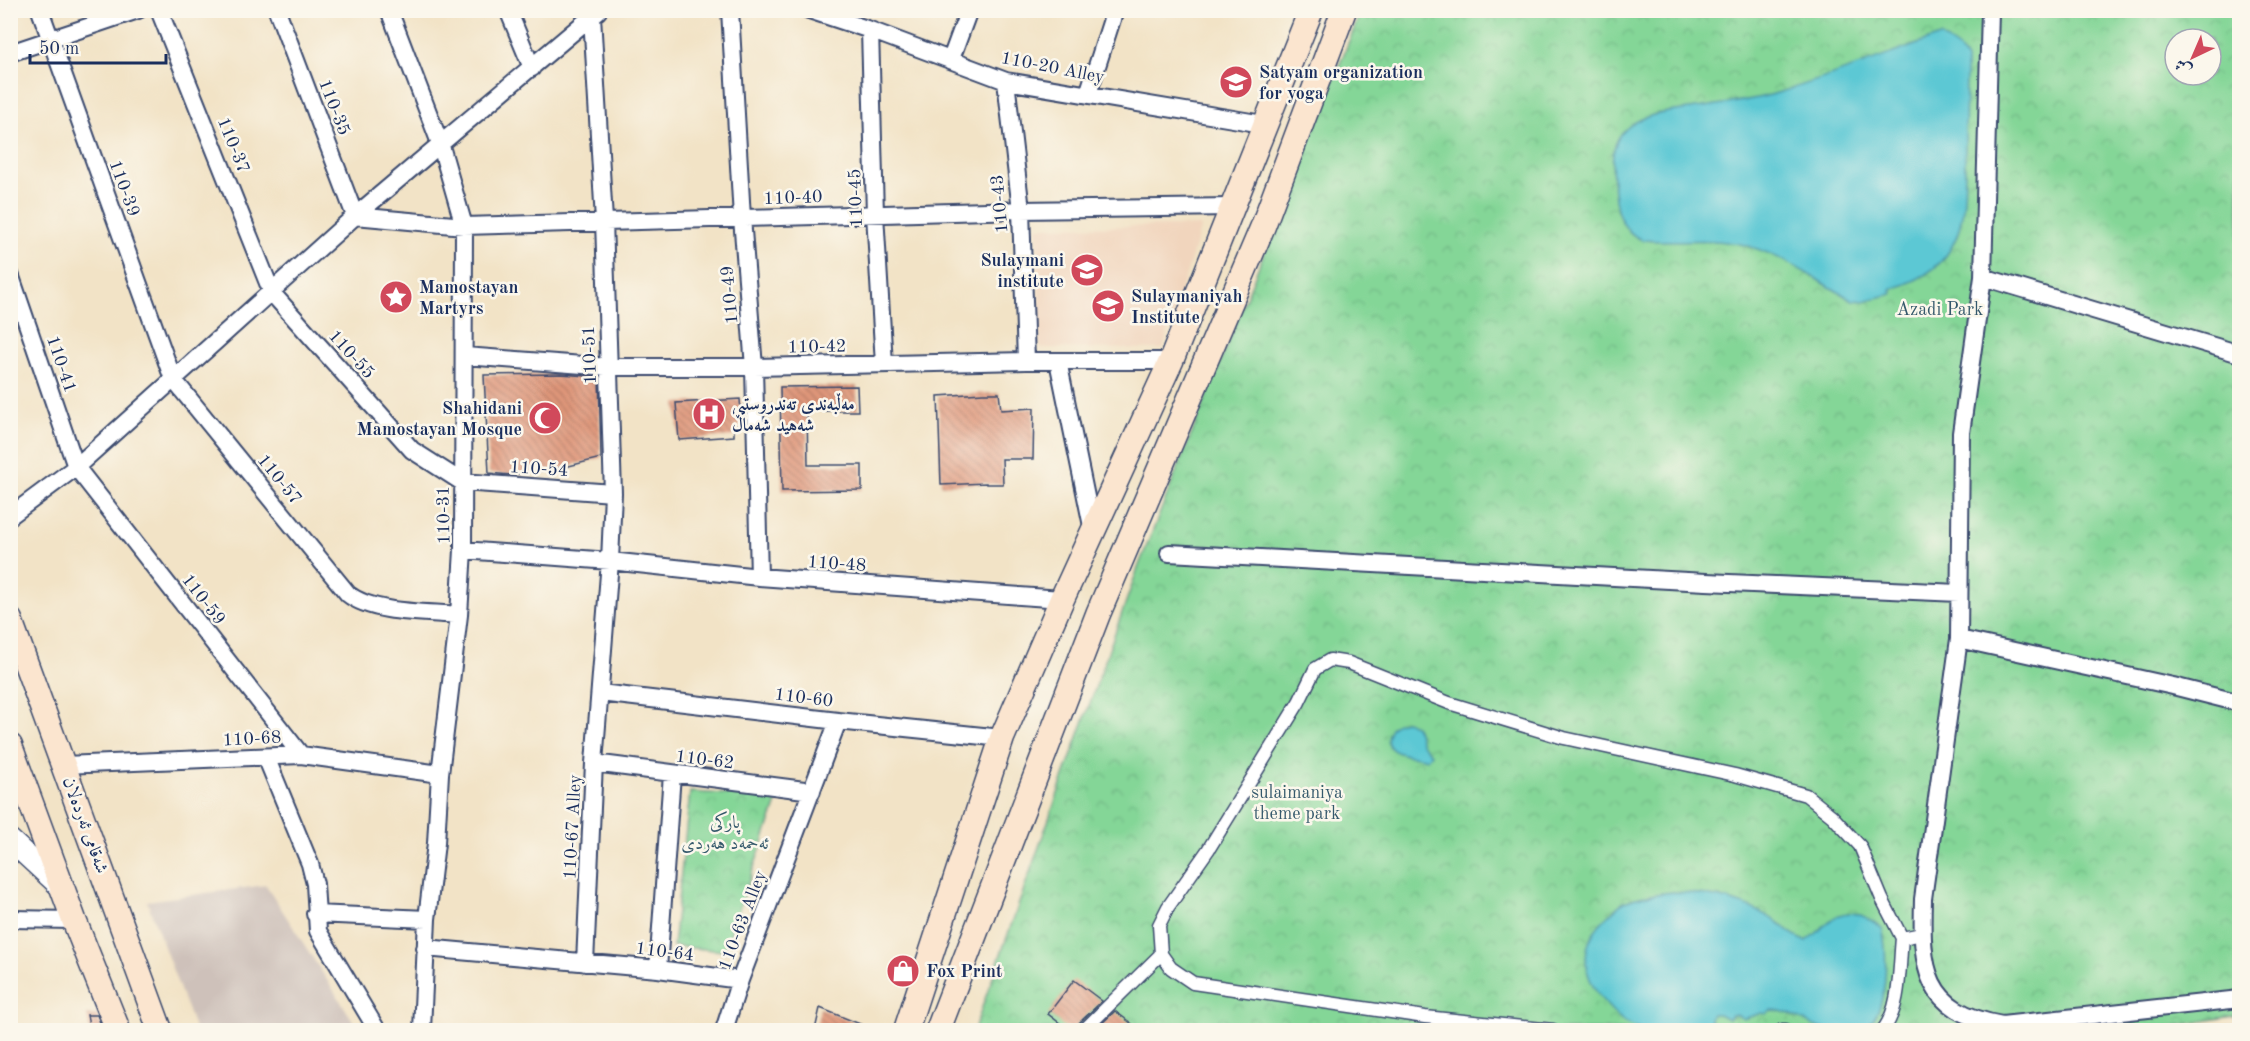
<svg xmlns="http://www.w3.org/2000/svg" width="2250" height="1041" font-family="'Old Standard TT',Amiri,serif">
	<defs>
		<pattern id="park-crowns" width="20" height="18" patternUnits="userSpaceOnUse" patternTransform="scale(1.5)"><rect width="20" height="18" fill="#84d697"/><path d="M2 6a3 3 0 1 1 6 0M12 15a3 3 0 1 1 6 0" fill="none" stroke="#71b885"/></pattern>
		<pattern id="building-back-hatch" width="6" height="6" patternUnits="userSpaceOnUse" patternTransform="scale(1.5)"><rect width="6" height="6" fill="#df9679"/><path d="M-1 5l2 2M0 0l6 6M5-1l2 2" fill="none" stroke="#b47b66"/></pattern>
	</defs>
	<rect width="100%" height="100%" fill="#fbf7ec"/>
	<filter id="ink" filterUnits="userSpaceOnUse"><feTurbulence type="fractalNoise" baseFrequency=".0167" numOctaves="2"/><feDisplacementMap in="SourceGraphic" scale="12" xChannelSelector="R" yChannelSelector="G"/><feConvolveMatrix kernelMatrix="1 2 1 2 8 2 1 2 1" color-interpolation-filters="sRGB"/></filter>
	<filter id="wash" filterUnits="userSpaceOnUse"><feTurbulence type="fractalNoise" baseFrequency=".008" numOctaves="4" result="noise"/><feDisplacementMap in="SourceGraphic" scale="24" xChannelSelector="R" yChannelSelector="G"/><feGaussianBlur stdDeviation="1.35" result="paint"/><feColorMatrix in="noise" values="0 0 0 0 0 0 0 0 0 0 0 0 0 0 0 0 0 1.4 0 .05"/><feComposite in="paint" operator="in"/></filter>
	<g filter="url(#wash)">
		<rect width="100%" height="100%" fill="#f2e3c6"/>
		<path fill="#f1d5bd" d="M 1201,226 L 1163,349 L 1040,348 L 1037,227 Z"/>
		<path fill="#cec1ba" d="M 266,885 L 359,1030 L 195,1030 L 147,901 Z"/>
		<path fill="url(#park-crowns)" stroke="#50827a" stroke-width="1.5" fill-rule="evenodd" d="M 1361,11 L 2239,11 L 2239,1015 L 2150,1030 L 974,1030 L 1139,565 ZM 2175,39 L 2211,39 L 2211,75 L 2175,75 Z
			M 690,792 L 779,797 L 724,951 L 673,946 Z"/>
		<path fill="#5cc8d4" stroke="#3c7c99" stroke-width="1.5" d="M 1940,36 L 1960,50 L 1966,60 C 1966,91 1965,122 1965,153 C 1965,218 1966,268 1891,289 L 1892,294 L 1864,301 L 1853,300 C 1816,281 1781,253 1740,244 C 1707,237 1674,243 1642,240 C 1622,231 1616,212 1614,192 C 1612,170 1608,143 1627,128 C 1646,112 1673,112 1696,108 C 1723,104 1751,101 1777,93 C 1832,77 1886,55 1940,36 Z
			M 1405,721 C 1419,724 1417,732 1421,742 C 1423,746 1428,751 1431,754 L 1427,759 C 1414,755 1379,756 1389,732 C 1391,725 1398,722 1405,721 Z
			M 1672,892 C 1711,893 1746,901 1779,923 C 1789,929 1794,938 1806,941 C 1814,937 1820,929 1827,923 C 1847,905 1864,914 1882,928 C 1888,951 1889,1015 1864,1028 C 1857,1032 1849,1030 1841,1030 C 1835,1030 1828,1031 1823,1029 C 1805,1024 1791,1010 1771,1010 L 1766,1014 L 1762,1013 L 1743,1019 L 1737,1015 L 1731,1015 L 1728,1019 L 1719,1014 L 1712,1014 L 1710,1018 L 1713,1030 C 1689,1031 1651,1036 1630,1025 C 1620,1020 1613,1012 1606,1004 C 1580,975 1578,942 1609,915 C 1614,910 1620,903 1627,901 C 1641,895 1657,894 1672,892 Z"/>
		<g id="blocks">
			<path fill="url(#building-back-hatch)" d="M 561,374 L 599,377 L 601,458 L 561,468 L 511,475 L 489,473 L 484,375 Z
				M 857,386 L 858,411 L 807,411 L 808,465 L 862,465 L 862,490 L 782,491 L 780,387 Z
				M 983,393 L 999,393 L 1001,410 L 1034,408 L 1033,459 L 1002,459 L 1003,484 L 986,484 L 986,483 L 941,485 L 938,396 Z
				M 740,399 L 742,426 L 734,426 L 734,436 L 679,440 L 676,403 Z
				M 1074,980 L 1102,1001 L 1078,1024 L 1076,1030 L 1069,1030 L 1048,1014 Z
				M 820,1008 L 875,1030 L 815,1030 Z
				M 1115,1011 L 1140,1030 L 1095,1030 Z
				M 87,1015 L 97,1015 L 103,1030 L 90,1030 Z"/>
		</g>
	</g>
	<g filter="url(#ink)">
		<use href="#blocks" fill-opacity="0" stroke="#3b4a6e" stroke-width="1.5"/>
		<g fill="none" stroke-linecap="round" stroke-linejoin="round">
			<g stroke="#3b4a6e" stroke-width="15">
				<path id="pedestrian" d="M 1084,1030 L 1161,954
					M 1553,1030 L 1425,1017 L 1193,983 L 1171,968 L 1161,954 L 1159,925 L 1168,907 L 1208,850 L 1299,702 L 1315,669 L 1330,660 L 1349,663 L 1449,703 L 1564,738 L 1735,775 L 1806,795 L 1832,816 L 1860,846 L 1882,899 L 1902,938
					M 1782,1030 L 1786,1030
					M 1883,1030 C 1901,1007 1899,968 1902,938 L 1922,934"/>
			</g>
			<g stroke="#3b4a6e" stroke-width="20">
				<path id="minor" d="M 40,10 L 173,379 L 348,594 C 373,614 426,612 459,615
					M 159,10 L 272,293 L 412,450 L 462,482 L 613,493
					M 277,10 L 355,216 L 464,226 L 1021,210 L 1232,207
					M 389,10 L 441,146 L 464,226 L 463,550 L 459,615 L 440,774 L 436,843 L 427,919 L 422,1030
					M 508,10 L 532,68
					M 730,10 L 742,218 L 754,367 L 759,577
					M 809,10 L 870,30 L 1006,81 L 1263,124
					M 1990,10 L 1983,277 L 1961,433 L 1959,639 L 1923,899 C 1921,968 1923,1011 2002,1025 L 2240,999
					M 870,30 L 875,214 L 884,364
					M 10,53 L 138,10
					M 951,59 L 969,10
					M 1006,81 L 1021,210 L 1026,361
					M 1088,94 L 1115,10
					M 10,274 L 76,467 L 301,755
					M 1983,277 L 2240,354
					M 465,356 L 609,367 L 754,367 L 1026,361 L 1171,361
					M 1058,361 L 1093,531
					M 10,516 L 76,467 L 355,216 L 598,11
					M 463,550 L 610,561 L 759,577 L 1062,599
					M 1169,553 L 1706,582 L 1959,593
					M 1959,639 L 2173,686 L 2240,703
					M 600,693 L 838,721 L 1002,738
					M 266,757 L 310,864 L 315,884 L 318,931 L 377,1030
					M 594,763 L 812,791
					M 64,765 L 301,755 L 440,774
					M 315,914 L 427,919
					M 10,919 L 74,920
					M 425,948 L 658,969 L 740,980
					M 585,963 L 594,763 L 610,561 L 613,493 L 604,221 L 592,16
					M 658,969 L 672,774
					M 724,1030 L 740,980 L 838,721"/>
			</g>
			<g stroke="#3b4a6e" stroke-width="24">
				<path id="tertiary" d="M 10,840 L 63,889"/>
			</g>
			<g stroke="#3b4a6e" stroke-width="27">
				<path id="secondary" d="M 10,620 L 160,1030
					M 10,746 L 74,920 L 118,1030
					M 906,1030 L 1002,738 L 1062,599 L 1171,361 L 1311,10
					M 938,1030 L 1098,614 L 1263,226 L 1344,10"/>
			</g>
			<use href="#pedestrian" stroke="#fff" stroke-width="12"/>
			<use href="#minor" stroke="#fff" stroke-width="16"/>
			<use href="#tertiary" stroke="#fff" stroke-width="21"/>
			<use href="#secondary" stroke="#fbe5cf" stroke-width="24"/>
		</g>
	</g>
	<defs>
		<g id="school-disc" transform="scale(1.725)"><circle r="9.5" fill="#d1495b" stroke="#fbf7ec"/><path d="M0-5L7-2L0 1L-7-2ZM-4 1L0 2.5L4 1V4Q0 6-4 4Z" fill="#fff"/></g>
		<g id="sight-disc" transform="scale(1.725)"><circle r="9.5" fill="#d1495b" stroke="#fbf7ec"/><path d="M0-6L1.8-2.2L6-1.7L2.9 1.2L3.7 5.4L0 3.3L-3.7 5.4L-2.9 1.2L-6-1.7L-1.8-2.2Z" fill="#fff"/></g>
		<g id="university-disc" transform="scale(1.725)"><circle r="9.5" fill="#d1495b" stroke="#fbf7ec"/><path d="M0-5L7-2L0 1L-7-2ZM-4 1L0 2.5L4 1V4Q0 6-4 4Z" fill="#fff"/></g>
		<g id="hospital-disc" transform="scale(1.725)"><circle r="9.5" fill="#d1495b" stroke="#fbf7ec"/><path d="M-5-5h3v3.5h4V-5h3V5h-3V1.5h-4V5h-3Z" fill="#fff"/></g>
		<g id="mosque-disc" transform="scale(1.725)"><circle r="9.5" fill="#d1495b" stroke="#fbf7ec"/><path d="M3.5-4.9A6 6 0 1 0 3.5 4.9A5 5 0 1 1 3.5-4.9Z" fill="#fff"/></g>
		<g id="shop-disc" transform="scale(1.725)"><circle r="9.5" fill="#d1495b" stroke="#fbf7ec"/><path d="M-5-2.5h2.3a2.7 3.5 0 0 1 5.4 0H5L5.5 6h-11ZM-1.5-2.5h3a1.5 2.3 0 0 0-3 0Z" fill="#fff"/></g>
	</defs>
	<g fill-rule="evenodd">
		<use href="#school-disc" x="1236" y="82"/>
		<use href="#school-disc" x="1087" y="270"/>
		<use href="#sight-disc" x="396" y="297"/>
		<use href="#university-disc" x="1108" y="306"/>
		<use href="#hospital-disc" x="709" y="414"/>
		<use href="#mosque-disc" x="545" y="418"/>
		<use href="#shop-disc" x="903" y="971"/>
	</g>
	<g text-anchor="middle" stroke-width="5" stroke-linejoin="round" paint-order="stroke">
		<g font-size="18" fill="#1b2f5e" stroke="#fbf7ec">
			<text transform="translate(1053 67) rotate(11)" y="6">110-20 Alley</text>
			<text transform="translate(335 107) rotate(69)" y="6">110-35</text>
			<text transform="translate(234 145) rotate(68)" y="6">110-37</text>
			<text transform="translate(125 188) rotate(70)" y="6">110-39</text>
			<text transform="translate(793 197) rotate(-2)" y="6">110-40</text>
			<text transform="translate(855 198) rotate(-92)" y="6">110-45</text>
			<text transform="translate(999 204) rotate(-95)" y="6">110-43</text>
			<text transform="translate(729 295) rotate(-95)" y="6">110-49</text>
			<text transform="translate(817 346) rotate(-1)" y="6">110-42</text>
			<text transform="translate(352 354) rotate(48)" y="6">110-55</text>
			<text transform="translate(589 355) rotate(-92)" y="6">110-51</text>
			<text transform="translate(62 364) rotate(71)" y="6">110-41</text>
			<text transform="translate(539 468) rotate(4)" y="6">110-54</text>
			<text transform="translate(280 479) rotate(51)" y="6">110-57</text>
			<text transform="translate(443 515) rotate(-91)" y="6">110-31</text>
			<text transform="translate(837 563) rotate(4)" y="6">110-48</text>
			<text transform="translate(204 599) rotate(52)" y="6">110-59</text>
			<text transform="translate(804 697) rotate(7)" y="6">110-60</text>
			<text transform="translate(252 738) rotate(-3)" y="6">110-68</text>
			<text transform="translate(705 759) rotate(7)" y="6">110-62</text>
			<text transform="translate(86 825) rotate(70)" y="6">شەقامی ئەردەلان</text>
			<text transform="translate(572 827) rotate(-87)" y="6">110-67 Alley</text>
			<text transform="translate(742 920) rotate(-69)" y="6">110-63 Alley</text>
			<text transform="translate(665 951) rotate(7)" y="6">110-64</text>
		</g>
		<g font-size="18" font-weight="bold" fill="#1b2f5e" stroke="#fbf7ec" text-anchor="start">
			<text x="1259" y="78">Satyam organization<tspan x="1259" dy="21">for yoga</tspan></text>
			<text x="1064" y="266" text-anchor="end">Sulaymani<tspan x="1064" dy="21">institute</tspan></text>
			<text x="419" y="293">Mamostayan<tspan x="419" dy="21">Martyrs</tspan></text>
			<text x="1131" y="302">Sulaymaniyah<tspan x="1131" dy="21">Institute</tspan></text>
			<text x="732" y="410">مەڵبەندی تەندروستیی<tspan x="732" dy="21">شەهید شەماڵ</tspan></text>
			<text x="522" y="414" text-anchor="end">Shahidani<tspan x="522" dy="21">Mamostayan Mosque</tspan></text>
			<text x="926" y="977">Fox Print</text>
		</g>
		<g font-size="18" fill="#35596c" stroke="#fbf7ec">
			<text x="1940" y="315">Azadi Park</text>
			<text x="1297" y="798">sulaimaniya<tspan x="1297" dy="21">theme park</tspan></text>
			<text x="725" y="828">پارکی<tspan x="725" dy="21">ئەحمەد هەردی</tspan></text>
		</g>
	</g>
	<rect width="2250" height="1041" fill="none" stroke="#fbf7ec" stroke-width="36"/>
	<g transform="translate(2193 57) rotate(224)"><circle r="28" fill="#fbf7ec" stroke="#a1a7b3" stroke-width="1.5"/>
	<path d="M0-4.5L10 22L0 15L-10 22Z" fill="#d1495b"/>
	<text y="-9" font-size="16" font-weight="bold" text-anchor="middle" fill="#1b2f5e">ش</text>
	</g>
	<path d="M30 54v9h136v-9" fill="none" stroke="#1b2f5e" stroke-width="3"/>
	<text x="39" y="54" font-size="18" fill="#1b2f5e" stroke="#fbf7ec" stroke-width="4.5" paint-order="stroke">50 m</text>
</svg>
